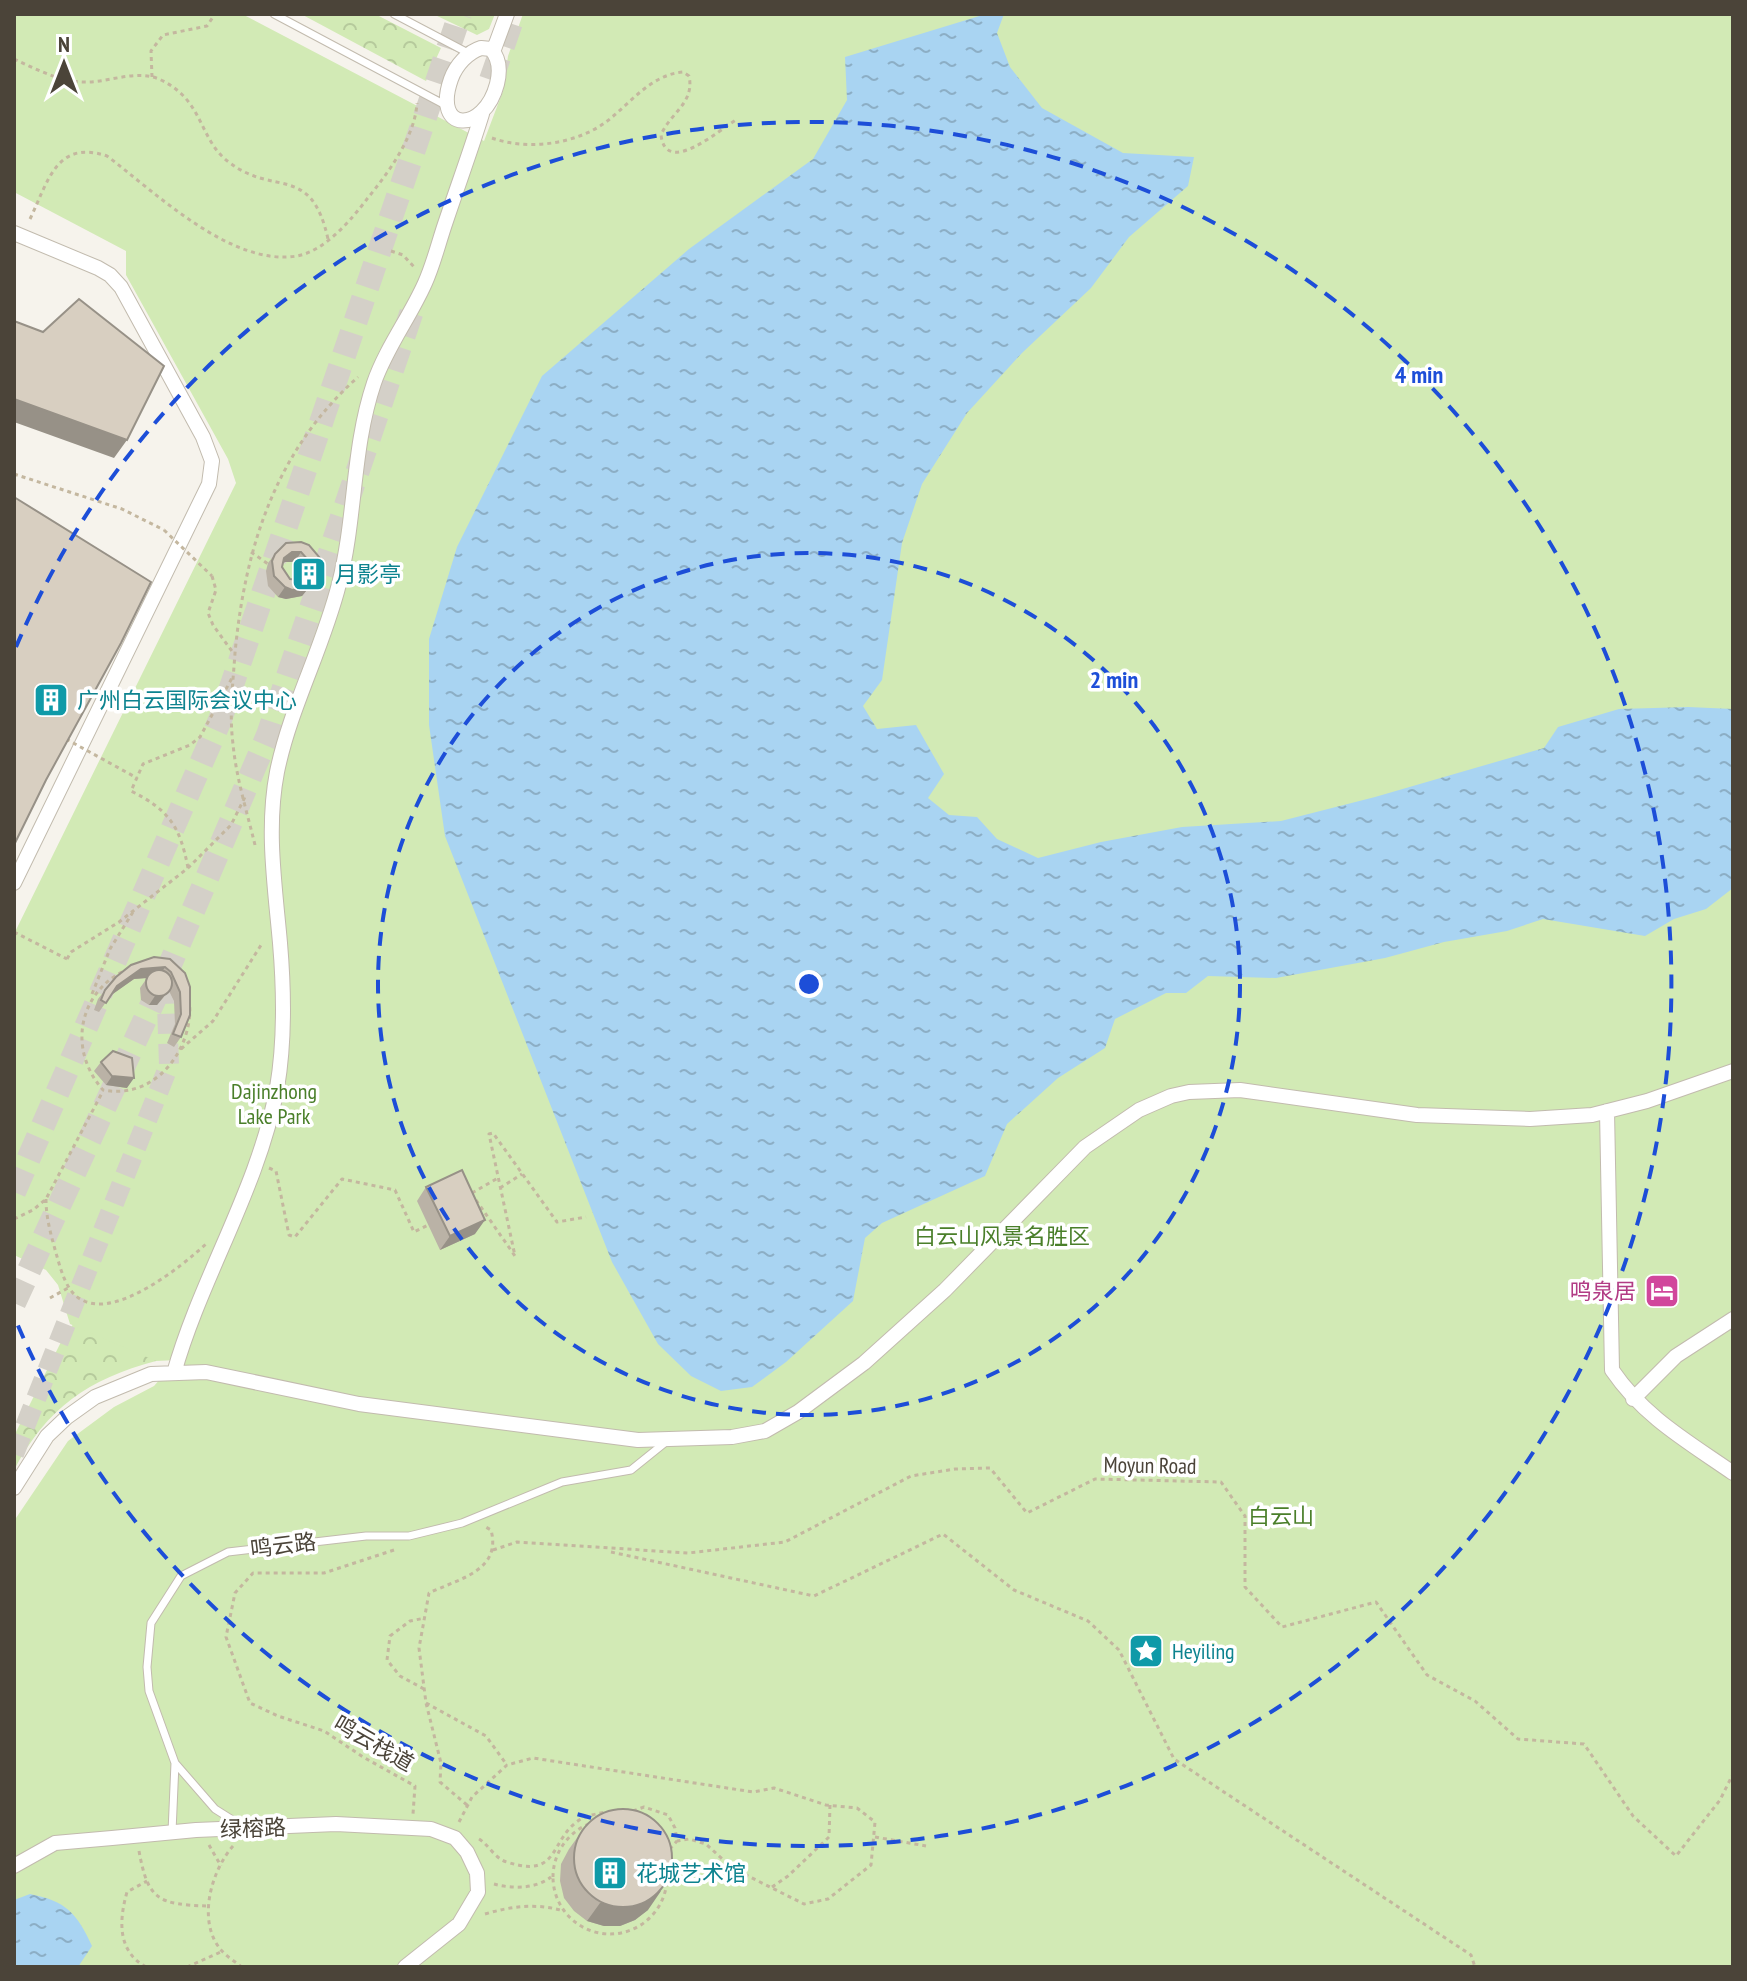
<svg xmlns="http://www.w3.org/2000/svg" width="1747" height="1981" font-family="'PT Sans Narrow','Noto Sans SC',sans-serif">
	<defs>
		<pattern id="forest-crowns" width="20" height="18" patternUnits="userSpaceOnUse" patternTransform="scale(2)"><rect width="20" height="18" fill="#d2eab5"/><path d="M2 6a3 3 0 1 1 6 0M12 15a3 3 0 1 1 6 0" fill="none" stroke="#b6ca9c"/></pattern>
		<pattern id="water-ripples" width="26" height="14" patternUnits="userSpaceOnUse" patternTransform="scale(2)"><rect width="26" height="14" fill="#a9d4f2"/><path d="M2 4q2-2 4 0t4 0M15 11q2-2 4 0t4 0" fill="none" stroke="#8caec5"/></pattern>
	</defs>
	<rect width="100%" height="100%" fill="#f6f3ec"/>
	<path fill="url(#forest-crowns)" d="M 301,14 L 375,14 L 441,48 L 426,81 Z
		M 433,14 L 495,14 L 489,29 L 477,35 Z
		M 75,1322 L 161,1351 L 156,1361 C 88,1379 47,1408 14,1470 L 14,1436 L 64,1336 Z"/>
	<path fill="#d2eab5" d="M 14,14 L 242,14 L 484,141 L 503,91 L 508,56 L 523,14 L 1733,14 L 1733,1967 L 14,1967 L 14,1521 L 68,1441 L 114,1407 L 154,1386 L 177,1360 L 156,1361 L 70,1324 L 58,1285 L 46,1270 L 14,1255 L 14,934 L 236,483 L 228,459 L 126,275 L 126,251 L 14,192 Z"/>
	<path fill="url(#water-ripples)" d="M 986,14 L 1004,14 L 997,33 L 1010,67 L 1042,108 L 1123,153 L 1194,157 L 1188,186 L 1129,237 L 1091,288 L 1022,353 L 967,413 L 922,484 L 902,543 L 882,680 L 863,706 L 877,729 L 916,725 L 944,774 L 928,798 L 949,815 L 977,817 L 997,839 L 1038,858 L 1101,842 L 1182,827 L 1281,821 L 1375,797 L 1544,748 L 1558,727 L 1619,709 L 1688,707 L 1733,709 L 1733,888 L 1706,909 L 1674,919 L 1645,936 L 1543,919 L 1507,931 L 1444,942 L 1385,958 L 1276,978 L 1208,976 L 1186,993 L 1166,993 L 1115,1019 L 1105,1048 L 1058,1078 L 1007,1124 L 985,1176 L 882,1223 L 865,1238 L 853,1301 L 786,1362 L 752,1387 L 721,1391 L 691,1376 L 658,1344 L 612,1262 L 445,836 L 429,725 L 429,639 L 457,547 L 542,376 L 689,249 L 813,159 L 847,100 L 845,57 Z
		M 30,1894 C 66,1901 77,1913 92,1946 L 78,1967 L 14,1967 L 14,1900 Z"/>
	<g fill="none" stroke-linecap="round" stroke-linejoin="round">
		<path stroke="#d4d0c8" stroke-width="20" stroke-dasharray="20 10" stroke-linecap="butt" d="M 14,1454 L 169,1065 L 166,974"/>
		<path stroke="#d4d0c8" stroke-width="24" stroke-dasharray="24 12" stroke-linecap="butt" d="M 491,80 L 514,14
			M 14,1192 L 220,720 L 460,14
			M 14,1303 L 166,974 L 268,735 L 412,311"/>
		<g stroke="#c2bbae" stroke-width="9">
			<path id="service" d="M 274,14 L 449,107
				M 394,14 L 470,54
				M 242,1826 L 215,1809 L 175,1763 L 149,1691 L 147,1667 L 151,1623 L 181,1576 L 228,1552 L 366,1536 L 409,1536 L 462,1523 L 562,1482 L 631,1470 L 667,1441
				M 172,1832 L 175,1763"/>
		</g>
		<g stroke="#c2bbae" stroke-width="16">
			<path id="minor" d="M 481,48 L 491,49 C 500,59 500,72 497,84 C 484,134 432,133 451,79 C 456,65 468,52 481,48 Z
				M 493,52 L 507,14
				M 14,233 L 98,268 L 110,275 L 121,287 L 203,437 L 212,461 L 209,484 L 14,883
				M 1607,1111 L 1612,1370 C 1644,1417 1687,1441 1733,1473
				M 174,1373 C 201,1277 259,1187 277,1088 C 285,1041 284,990 280,943 C 275,886 266,829 277,772 C 290,708 323,648 339,584 C 356,518 352,448 374,383 C 386,348 410,317 425,283 C 434,263 439,241 446,221 C 458,185 471,150 482,114
				M 1633,1399 L 1676,1356 L 1733,1319
				M 14,1488 L 47,1436 L 67,1417 L 95,1397 L 151,1374 L 206,1372 L 359,1404 L 638,1440 L 732,1437 L 765,1431 L 798,1412 L 864,1363 L 945,1290 L 1085,1147 L 1139,1110 L 1171,1096 L 1189,1092 L 1240,1090 L 1417,1115 L 1530,1119 L 1592,1115 L 1647,1101 L 1733,1071
				M 14,1866 L 55,1843 L 112,1838 L 196,1830 L 336,1824 L 431,1829 L 455,1838 L 467,1852 L 477,1873 L 478,1892 L 459,1924 L 405,1967"/>
		</g>
		<path stroke="#c4b79f" stroke-width="3" stroke-dasharray="4 4" stroke-linecap="butt" d="M 14,59 C 38,70 62,83 89,82 C 113,81 139,69 161,80 C 205,101 198,140 230,163 C 275,197 311,163 328,239
			M 152,77 L 151,51 L 163,35 L 207,26 L 215,14
			M 492,138 C 528,151 576,144 606,122 C 631,103 650,75 683,72 L 689,76 C 695,103 670,113 661,135 C 666,177 719,130 736,120
			M 30,219 C 48,182 56,139 107,156 C 155,192 231,267 297,256 C 325,251 351,220 367,199 C 388,173 415,137 417,103
			M 391,251 L 403,255 L 415,268
			M 14,474 L 122,509 L 164,530
			M 251,552 L 271,566
			M 212,576 L 216,590 L 208,613 L 213,625 L 234,654
			M 255,845 C 247,812 236,777 233,744 C 229,713 233,683 235,653 C 245,547 276,450 358,377
			M 188,868 C 180,826 169,810 131,791 L 143,764 L 190,745 L 200,737 L 232,678
			M 67,959 L 71,952 L 119,922 L 188,868 L 231,825 L 245,797
			M 152,963 C 223,971 187,1106 103,1090 C 60,1041 86,971 152,963 Z
			M 92,994 L 110,949 L 133,912
			M 181,1049 L 213,1021 L 263,942
			M 269,1168 L 276,1171 L 289,1235 L 295,1237 L 342,1179 L 395,1190 L 414,1232 L 430,1224
			M 500,1188 L 522,1174
			M 472,1193 L 498,1178
			M 46,1199 C 46,1218 51,1235 56,1253 C 61,1270 66,1292 82,1300 C 117,1319 182,1266 206,1244
			M 476,1200 L 515,1256 L 489,1134 L 493,1133 L 557,1222 L 586,1217
			M 14,1219 L 33,1210 L 46,1199 L 103,1091
			M 50,1298 L 68,1288
			M 394,1550 L 324,1573 L 253,1573 L 235,1593 L 226,1637 L 250,1703 L 278,1716 L 324,1731 L 363,1757 L 415,1786 L 413,1814
			M 493,1550 L 517,1542 L 688,1553 L 785,1542 L 911,1476 L 955,1469 L 990,1468 L 1027,1513 L 1095,1479 L 1221,1482 L 1245,1516 L 1245,1587 L 1282,1627 L 1376,1602 L 1427,1675 L 1475,1701 L 1518,1739 L 1584,1744 L 1633,1816 L 1676,1856 L 1720,1800 L 1733,1774
			M 611,1552 L 814,1596 L 943,1534 L 1014,1590 L 1088,1621 L 1119,1650 L 1174,1759 L 1471,1955 L 1475,1967
			M 424,1689 L 400,1676 L 387,1660 L 390,1636 L 410,1621 L 425,1618
			M 426,1703 L 486,1736 L 507,1765
			M 467,1805 L 440,1782 L 441,1763 L 426,1703 L 419,1648 L 429,1593 C 458,1579 502,1571 491,1530 L 484,1526
			M 633,1811 L 644,1807 L 668,1815 L 675,1828 L 677,1841 L 669,1850
			M553 1877a57 57 0 1 1 114 0a57 57 0 1 1-114 0Z
			M 459,1822 L 472,1797 L 507,1765 L 533,1758 L 753,1792 L 774,1788 L 826,1805 L 857,1808 L 875,1822 L 871,1865 L 828,1899 L 804,1904 L 732,1868 L 706,1844 L 689,1839 L 677,1841
			M 875,1837 L 926,1846
			M 479,1839 C 488,1844 495,1859 507,1862 C 561,1880 549,1838 581,1819 C 588,1815 597,1814 606,1812
			M 209,1845 L 221,1866
			M 233,1846 C 212,1870 198,1917 218,1946 C 224,1955 234,1961 242,1967
			M 139,1851 C 148,1901 159,1904 206,1906
			M 494,1884 C 512,1889 536,1889 551,1877
			M 772,1887 L 788,1876 L 829,1837 L 830,1805
			M 485,1914 C 512,1906 537,1903 564,1911
			M 146,1967 C 117,1951 119,1920 127,1892 L 147,1881
			M 187,1967 L 223,1951"/>
		<use href="#service" stroke="#fff" stroke-width="7"/>
		<use href="#minor" stroke="#fff" stroke-width="14"/>
		<path stroke="#c4b79f" stroke-width="3" stroke-dasharray="4 4" stroke-linecap="butt" d="M 164,530 L 212,576
			M 66,739 L 137,778
			M 14,932 L 67,959"/>
	</g>
	<path fill="#bab2a6" fill-rule="evenodd" d="M 301,542 L 320,574 L 302,596 L 286,599 L 278,597 L 268,586 L 266,571 L 268,563 L 275,554 ZM 285,562 L 295,562 L 304,571 L 302,579 L 299,580 L 290,579 L 282,567 L 283,563 Z
		M 154,957 L 185,973 L 181,1037 L 174,1047 L 167,1043 L 175,1024 L 174,1001 L 169,991 L 157,1005 L 149,1005 L 141,1000 L 140,988 L 147,978 L 134,979 L 111,995 L 99,1012 L 94,1010 L 98,999 L 105,990 Z
		M 101,1062 L 127,1088 L 106,1085 L 94,1071 Z
		M 426,1187 L 475,1234 L 440,1250 L 417,1201 Z
		M 582,1831 L 648,1910 L 635,1920 L 620,1926 L 604,1926 L 587,1921 L 574,1911 L 564,1898 L 560,1881 L 561,1864 L 569,1849 Z"/>
	<path fill="#979187" d="M 14,399 L 127,440 L 114,458 L 14,422 Z
		M 292,552 L 301,552 L 295,562 L 285,562 L 277,567 L 284,558 Z
		M 320,574 L 302,596 L 286,599 L 278,597 L 285,587 Z
		M 165,967 L 159,977 L 134,979 L 110,996 L 117,986 L 141,969 Z
		M 173,985 L 157,1005 L 149,1005 L 155,996 Z
		M 112,1076 L 134,1078 L 127,1088 L 106,1085 Z
		M 485,1220 L 475,1234 L 440,1250 L 450,1236 Z
		M 661,1891 L 648,1910 L 635,1920 L 620,1926 L 604,1926 L 587,1921 L 600,1903 Z"/>
	<path fill="#d8cfc1" stroke="#979187" stroke-width="2" fill-rule="evenodd" d="M 79,299 L 164,366 L 127,440 L 14,399 L 14,321 L 43,332 Z
		M 14,497 L 151,582 L 121,643 L 46,780 L 14,845 Z
		M 301,542 L 309,545 L 320,558 L 320,574 L 309,587 L 292,590 L 285,587 L 274,576 L 272,561 L 275,554 L 286,543 ZM 292,552 L 301,552 L 310,562 L 307,575 L 299,580 L 290,579 L 282,567 L 284,558 Z
		M 154,957 L 170,959 L 185,973 L 190,987 L 190,1015 L 181,1037 L 173,1034 L 181,1014 L 180,992 L 171,972 L 165,967 L 141,969 L 117,986 L 106,1003 L 101,1000 L 105,990 L 116,977 L 131,965 Z
		M146 983a13 13 0 1 1 26 0a13 13 0 1 1-26 0Z
		M 113,1051 L 132,1058 L 134,1078 L 112,1076 L 101,1062 Z
		M 462,1170 L 485,1220 L 450,1236 L 426,1187 Z
		M574 1858a49 49 0 1 1 98 0a49 49 0 1 1-98 0Z"/>
	<g fill="none" stroke="#1d4ed8" stroke-width="4" stroke-dasharray="14 10">
		<circle cx="809" cy="984" r="431"/>
		<path d="M16 647A862 862 0 1 1 16 1321"/>
	</g>
	<defs>
		<g id="building-square" transform="scale(1.8)"><rect x="-9" y="-9" width="18" height="18" rx="4" fill="#0f9aa8" stroke="#fff"/><path d="M-4-6H4V6H1V3H-1V6H-4ZM-2.5-4.3h1.7v1.8h-1.7ZM.8-4.3h1.7v1.8H.8ZM-2.5-1h1.7V.8h-1.7ZM.8-1h1.7V.8H.8Z" fill="#fff"/></g>
		<g id="hotel-square" transform="scale(1.8)"><rect x="-9" y="-9" width="18" height="18" rx="4" fill="#d1479c" stroke="#fff"/><path d="M-6-4.5h1.5V1H6V5H4.5V3h-9V5H-6ZM-4 0a1.8 1.8 0 1 1 3.6 0ZM.5 0V-2.5h3Q6-2.5 6 0Z" fill="#fff"/></g>
		<g id="sight-square" transform="scale(1.8)"><rect x="-9" y="-9" width="18" height="18" rx="4" fill="#0f9aa8" stroke="#fff"/><path d="M0-6L1.8-2.2L6-1.7L2.9 1.2L3.7 5.4L0 3.3L-3.7 5.4L-2.9 1.2L-6-1.7L-1.8-2.2Z" fill="#fff"/></g>
	</defs>
	<g fill-rule="evenodd">
		<use href="#building-square" x="309" y="574"/>
		<use href="#building-square" x="51" y="700"/>
		<use href="#hotel-square" x="1662" y="1291"/>
		<use href="#sight-square" x="1146" y="1651"/>
		<use href="#building-square" x="610" y="1873"/>
	</g>
	<g text-anchor="middle" stroke-width="7" stroke-linejoin="round" paint-order="stroke">
		<g font-size="22" fill="#0d838f" stroke="#fff" text-anchor="start">
			<text x="335" y="582">月影亭</text>
			<text x="77" y="708">广州白云国际会议中心</text>
			<text x="1172" y="1659">Heyiling</text>
			<text x="636" y="1881">花城艺术馆</text>
		</g>
		<g font-size="22" fill="#4a7f2a" stroke="#fff">
			<text x="274" y="1099">Dajinzhong<tspan x="274" dy="25">Lake Park</tspan></text>
			<text x="1002" y="1244">白云山风景名胜区</text>
			<text x="1281" y="1524">白云山</text>
		</g>
		<g font-size="22" fill="#b23c85" stroke="#fff" text-anchor="end">
			<text x="1636" y="1299">鸣泉居</text>
		</g>
		<g font-size="22" fill="#4b4439" stroke="#fff">
			<text transform="translate(1150 1465) rotate(1)" y="8">Moyun Road</text>
			<text transform="translate(283 1545) rotate(-7)" y="8">鸣云路</text>
			<text transform="translate(374 1743) rotate(30)" y="8">鸣云栈道</text>
			<text transform="translate(253 1828) rotate(-2)" y="8">绿榕路</text>
		</g>
	</g>
	<circle cx="809" cy="984" r="12" fill="#1d4ed8" stroke="#fff" stroke-width="4"/>
	<g font-size="24" text-anchor="middle" font-weight="bold" fill="#1d4ed8" stroke="#fff" stroke-width="7" stroke-linejoin="round" paint-order="stroke">
		<text x="1419" y="383">4 min</text>
		<text x="1114" y="688">2 min</text>
	</g>
	<rect width="1747" height="1981" fill="none" stroke="#4b4439" stroke-width="32"/>
	<g transform="translate(64 64)" stroke="#ffffff" stroke-width="6" paint-order="stroke">
	<path d="M0-6L14 30L0 20L-14 30Z" fill="#4b4439"/>
	<text y="-12" font-size="22" font-weight="bold" text-anchor="middle" fill="#4b4439">N</text>
	</g>
</svg>
